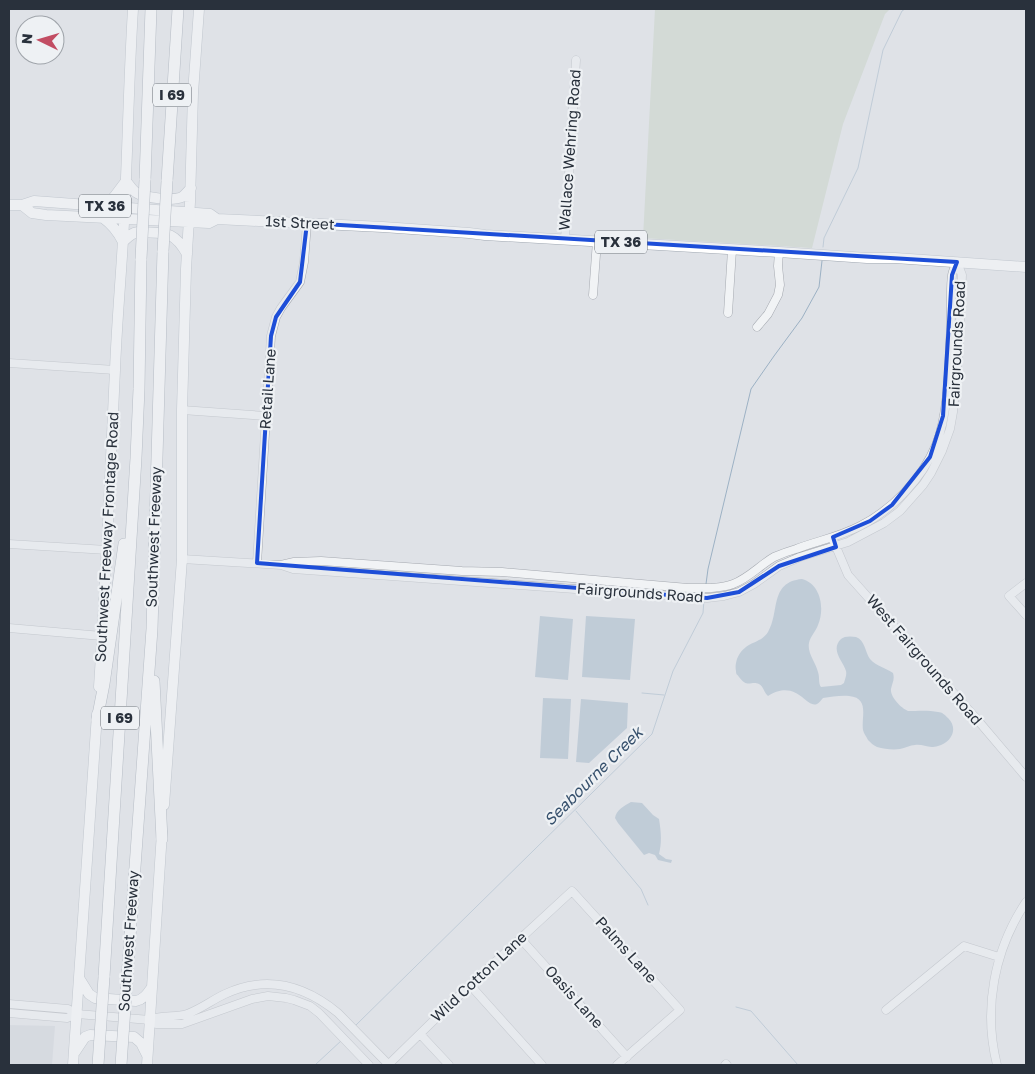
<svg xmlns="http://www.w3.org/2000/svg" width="1035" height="1074" font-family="'Golos Text',sans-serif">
	<rect width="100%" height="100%" fill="#dfe2e7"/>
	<path fill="#cdd1d8" d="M 9,1025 L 55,1026 L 52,1065 L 9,1065 Z"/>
	<path fill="#c5d0c0" d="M 655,9 L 890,9 L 885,14 L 843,124 L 812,248 L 643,238 Z"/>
	<path fill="#9cb1c4" d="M 802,579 C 821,584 825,609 818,625 C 816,631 810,637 809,643 C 807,653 816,663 818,672 C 820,678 818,683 821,687 L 841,685 L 844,683 C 845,679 847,675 846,671 C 843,661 830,650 841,639 C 844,636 851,636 856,637 C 865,640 865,652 870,659 C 876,666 886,668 893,673 C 895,680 892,683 891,689 C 890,697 901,708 908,711 C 917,711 929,710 938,712 C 942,712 945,715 948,718 C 959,729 951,743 938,746 C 928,749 924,744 915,745 C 910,745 905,748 900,749 C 893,750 884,749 877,747 C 873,745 871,743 868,740 C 866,736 864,734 863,730 C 861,717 870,698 849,696 C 841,695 831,697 823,698 C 821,700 819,703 817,704 C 806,709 797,678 768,696 C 764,693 764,687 759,684 C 751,680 748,689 739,677 C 737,674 736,675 736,671 C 735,666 736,663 737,659 C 745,640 760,645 768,632 C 780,613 769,582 802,579 Z
		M 540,616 L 573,619 L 568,680 L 535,677 Z
		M 586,616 L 635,619 L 630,680 L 582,677 Z
		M 543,698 L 571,699 L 568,759 L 540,758 Z
		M 581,699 L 628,703 L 627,728 L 589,763 L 576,762 Z
		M 631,802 L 642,803 L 653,815 L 659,819 C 661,831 662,842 659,854 L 666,859 L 672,860 L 671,863 L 658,860 L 655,855 L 649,853 L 644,855 L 618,823 L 615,818 C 616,810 624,806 631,802 Z"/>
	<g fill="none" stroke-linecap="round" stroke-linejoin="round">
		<path stroke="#9cb1c4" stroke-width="1" d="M 823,247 L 824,238 L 858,168 L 883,50 L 902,11 L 905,9
			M 706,584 L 708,569 L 751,389 L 774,356 L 802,318 L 819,287 L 822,261
			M 642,693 L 664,695
			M 576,811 L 641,889 L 648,905
			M 736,1007 L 751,1011 L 798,1065
			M 355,1026 L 652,734 L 673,671 L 703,613 L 704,600
			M 315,1065 L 342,1040"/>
		<g stroke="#a5a9b0" stroke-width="9">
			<path id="minor" d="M 565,239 L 576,60
				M 593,295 L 597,241
				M 728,313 L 732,250
				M 757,327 L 768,314 L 778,295 L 780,285 L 778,266 L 779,252
				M 9,363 L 115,370
				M 182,410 L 266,416
				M 834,542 L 848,575 L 975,717 L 1026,777
				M 9,544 L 107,550
				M 182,559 L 281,565 L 293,569 L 688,597 L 707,598 L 724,596 L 739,592 L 754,584 L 779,566 L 800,557 L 848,542 L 884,523 L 900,511 L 923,485 L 931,473 L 942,451 L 950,429 L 953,412 L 959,346 L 962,275 L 957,262
				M 257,563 L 271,336 L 276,317 L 281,308 L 300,282 L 304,262 L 307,223
				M 281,565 L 294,562 L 321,561 L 462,571 L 502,572 L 688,588 C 703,588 719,589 733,584 C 749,578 760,565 774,557 C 781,554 789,551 796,549 C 817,541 839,537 860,526 C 892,510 922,479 936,445 C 947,418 949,374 950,344 C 951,328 951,312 951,295 C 951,289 951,282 952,276 C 952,272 955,267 957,262
				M 1026,583 L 1009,596 L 1026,615
				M 9,628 L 102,636
				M 520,938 L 627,1057
				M 470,985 L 542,1065
				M 9,1004 L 68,1009 L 77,1014 L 150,1020 C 162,1014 175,1018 187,1014 C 201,1009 212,1000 225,994 C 266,975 304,985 338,1013 L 389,1065
				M 886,1010 L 964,946 L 999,957
				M 9,1013 L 67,1018 L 77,1014
				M 150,1020 L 156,1024 L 182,1024 L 252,999 L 268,996 L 286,998 L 294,1000 L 310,1006 L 319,1013 L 369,1065
				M 420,1034 L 449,1065
				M 388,1065 L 470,985 L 572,891 L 680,1010 L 617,1065
				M 725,1065 L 726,1064 L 727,1065
				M 997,1065 C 983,1009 994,950 1026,902"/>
		</g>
		<g stroke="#9fa7b1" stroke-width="11">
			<path id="major" d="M 9,205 L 22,205 L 34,201 L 210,214 L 217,219
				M 22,205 L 32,213 L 46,215 L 209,223 L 217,219 L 383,227 L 469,233 L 485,235 L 779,252 L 867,258 L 895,258 L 1026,267
				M 102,205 L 114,197 L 126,181 C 130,186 133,191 137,193 C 145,198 173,201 182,197 C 185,195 188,191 191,188
				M 103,218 C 113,225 118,232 123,242 C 128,237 131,233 138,232 C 164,234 173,229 187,254
				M 99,687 C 106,581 110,476 115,370 C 117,314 123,257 125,201 C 128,137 129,73 133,9
				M 164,805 L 182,559 L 182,410 L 186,269 L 190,202 L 193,93 L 199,9
				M 79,978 L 89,994 L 95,998 L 136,1001 C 144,999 147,994 152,987
				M 75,1052 L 85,1037 L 90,1035 L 134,1037 L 141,1043 L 147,1055
				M 73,1065 L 97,714
				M 147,1065 L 162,832"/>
		</g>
		<g stroke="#87909c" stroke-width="12">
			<path id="highway" d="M 145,180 L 151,9
				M 167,181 L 178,9
				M 154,681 L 162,839
				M 97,720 L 104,684 L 124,544
				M 104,977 L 136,458 L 139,389 L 141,259
				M 127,979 L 152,629 L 163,251"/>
		</g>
		<use href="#minor" stroke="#f1f3f5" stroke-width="8"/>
		<use href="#major" stroke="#fff" stroke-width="10"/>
		<use href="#highway" stroke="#fff" stroke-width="11"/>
		<g stroke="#87909c" stroke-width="12" stroke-linecap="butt">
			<path id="highway-bridge" d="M 163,251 L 167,181
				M 141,259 L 145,180
				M 98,1065 L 104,977
				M 121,1065 L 127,979"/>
		</g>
		<use href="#highway-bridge" stroke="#fff" stroke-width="11"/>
	</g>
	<path d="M0 0H1035V1074H0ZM 307,223 L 957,262 L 952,275 L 943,416 L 930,457 L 892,505 L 870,521 L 833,537 L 836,547 L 779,566 L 739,592 L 707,598 L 257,563 L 271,336 L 276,317 L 300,282 Z" fill="#dfe2e7" fill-opacity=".55" fill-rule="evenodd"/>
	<path fill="none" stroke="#1d4ed8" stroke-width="4" stroke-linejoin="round" d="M 307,223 L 957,262 L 952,275 L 943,416 L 930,457 L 892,505 L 870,521 L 833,537 L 836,547 L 779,566 L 739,592 L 707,598 L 257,563 L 271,336 L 276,317 L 300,282 Z"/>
	<g text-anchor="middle" stroke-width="4.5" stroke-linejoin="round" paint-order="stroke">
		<g fill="#eef1f4" stroke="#646b73" stroke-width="1">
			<rect x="153" y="83.5" width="38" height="23" rx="4"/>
			<rect x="79" y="194.5" width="52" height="23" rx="4"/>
			<rect x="595" y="230.5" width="52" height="23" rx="4"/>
			<rect x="101" y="706.5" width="38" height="23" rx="4"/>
		</g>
		<g font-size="14" font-weight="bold" fill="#29313c">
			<text x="172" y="100">I 69</text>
			<text x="105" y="211">TX 36</text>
			<text x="621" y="247">TX 36</text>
			<text x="120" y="723">I 69</text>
		</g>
		<g font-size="15" fill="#29313c" stroke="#eef1f4">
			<text transform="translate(570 150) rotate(-86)" y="5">Wallace Wehring Road</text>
			<text transform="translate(300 223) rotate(3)" y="5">1st Street</text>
			<text transform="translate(957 344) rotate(-87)" y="5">Fairgrounds Road</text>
			<text transform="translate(268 389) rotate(-86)" y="5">Retail Lane</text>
			<text transform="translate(107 537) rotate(-87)" y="5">Southwest Freeway Frontage Road</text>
			<text transform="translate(154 537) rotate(-88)" y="5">Southwest Freeway</text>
			<text transform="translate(640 593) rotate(4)" y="5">Fairgrounds Road</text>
			<text transform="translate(924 660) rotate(49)" y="5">West Fairgrounds Road</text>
			<text transform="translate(129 941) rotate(-86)" y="5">Southwest Freeway</text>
			<text transform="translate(626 950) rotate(48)" y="5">Palms Lane</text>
			<text transform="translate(479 977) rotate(-43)" y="5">Wild Cotton Lane</text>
			<text transform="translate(574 997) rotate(48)" y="5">Oasis Lane</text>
		</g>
		<g font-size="16" font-style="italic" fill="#37516d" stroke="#eef1f4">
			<text transform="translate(593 776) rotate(-45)" y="6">Seabourne Creek</text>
		</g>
	</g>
	<rect width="1035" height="1074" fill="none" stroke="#29313c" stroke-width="20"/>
	<g transform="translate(40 40) rotate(275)"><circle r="24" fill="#eef1f4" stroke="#9fa4aa"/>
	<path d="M0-4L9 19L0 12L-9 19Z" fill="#c24d63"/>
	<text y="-8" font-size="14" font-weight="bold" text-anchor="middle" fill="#29313c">N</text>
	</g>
</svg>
